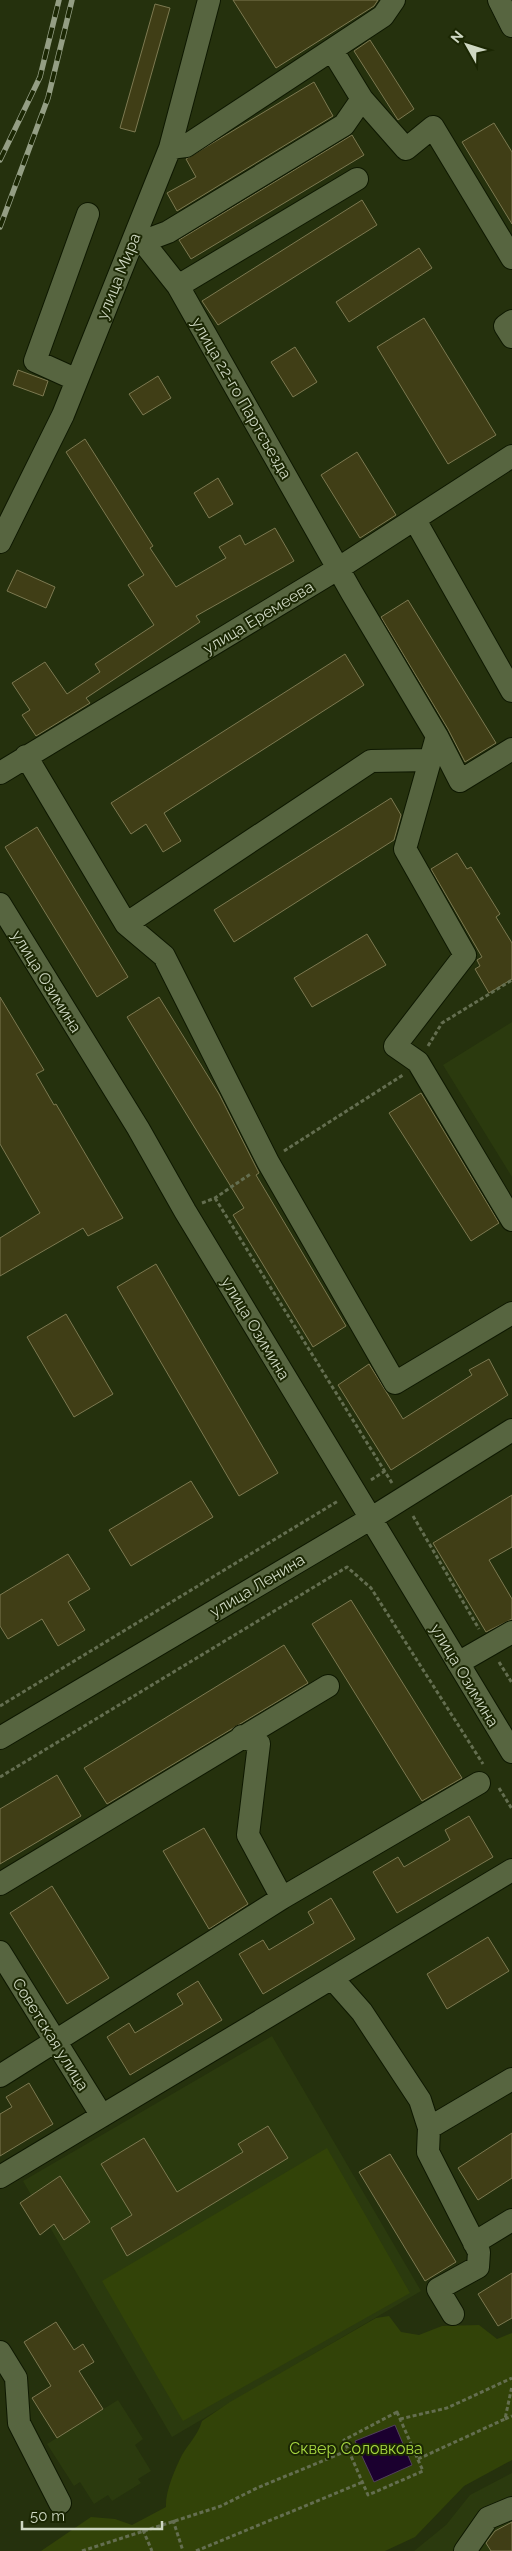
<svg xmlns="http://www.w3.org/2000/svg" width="512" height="2551" font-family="Raleway,sans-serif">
	<rect width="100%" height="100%" fill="#25310d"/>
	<path fill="#2b3a0e" d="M 512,1022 L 512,1177 L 443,1065 Z
		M 272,2036 L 421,2291 L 172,2437 L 23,2181 Z
		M 118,2400 L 143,2439 L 135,2445 L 151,2471 L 138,2479 L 141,2483 L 112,2501 L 108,2495 L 94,2504 L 80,2482 L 74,2486 L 47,2444 Z
		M 512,2473 L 512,2551 L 414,2551 L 446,2525 L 470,2495 Z"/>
	<path fill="#324308" d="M 327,2148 L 410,2293 L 183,2421 L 102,2281 Z
		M 389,2316 L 401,2332 L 419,2335 L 442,2326 L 479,2325 L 497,2339 L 512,2333 L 512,2460 L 464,2486 L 415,2537 L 385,2551 L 41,2551 L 91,2517 L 115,2519 L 132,2525 L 166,2507 C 165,2492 175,2469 182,2455 C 189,2443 198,2435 202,2421 L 230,2402 L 376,2318 Z"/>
	<path fill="#1b002f" stroke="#51405b" d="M 395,2425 L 412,2465 L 374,2482 L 355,2441 Z"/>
	<path fill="#403e16" stroke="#7c7951" d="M 233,0 L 378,0 L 374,6 L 276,68 Z
		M 155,4 L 170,8 L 135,132 L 120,128 Z
		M 370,40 L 414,109 L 398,120 L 354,51 Z
		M 314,82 L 333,116 L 177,211 L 167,193 L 196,177 L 186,159 Z
		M 494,123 L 512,152 L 512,224 L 462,142 Z
		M 352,135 L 364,155 L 191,259 L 179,240 Z
		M 362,200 L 377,225 L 218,325 L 202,301 Z
		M 419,248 L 432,268 L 349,322 L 336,302 Z
		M 424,318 L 496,435 L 448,464 L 377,347 Z
		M 295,347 L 317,382 L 293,397 L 271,362 Z
		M 18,370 L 48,381 L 43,396 L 13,385 Z
		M 158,376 L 171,398 L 143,415 L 129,394 Z
		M 85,439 L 153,546 L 150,548 L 176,587 L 226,558 L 219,547 L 240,535 L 245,545 L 275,528 L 294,561 L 196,616 L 200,622 L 86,698 L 90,703 L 36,736 L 22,715 L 30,710 L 12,683 L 45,662 L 67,694 L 100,672 L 95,664 L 154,625 L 128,585 L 144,575 L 66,452 Z
		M 357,452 L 396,515 L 360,538 L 321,475 Z
		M 218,478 L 233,504 L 209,518 L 194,493 Z
		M 17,570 L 55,587 L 46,608 L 7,591 Z
		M 408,600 L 496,743 L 465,762 L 448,729 L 381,617 Z
		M 345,654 L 364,685 L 164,813 L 181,841 L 163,852 L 146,824 L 131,834 L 111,803 Z
		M 391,798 L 401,815 L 394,840 L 234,942 L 214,910 Z
		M 37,827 L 128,977 L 97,997 L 5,847 Z
		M 457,853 L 467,869 L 471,867 L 500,914 L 496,917 L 512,943 L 512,979 L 489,993 L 475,969 L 480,966 L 477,960 L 482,957 L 431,869 Z
		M 367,934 L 386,965 L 312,1007 L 294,978 Z
		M 0,997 L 44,1070 L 36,1074 L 54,1105 L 56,1104 L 123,1218 L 88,1236 L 83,1228 L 0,1276 L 0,1238 L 40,1213 L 0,1144 Z
		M 159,997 L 219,1094 L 259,1173 L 256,1175 L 346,1326 L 313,1347 L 233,1215 L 244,1208 L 127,1017 Z
		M 421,1093 L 499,1223 L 471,1241 L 389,1113 Z
		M 156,1264 L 278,1473 L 239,1496 L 117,1287 Z
		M 66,1314 L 113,1394 L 74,1417 L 27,1337 Z
		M 489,1359 L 508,1395 L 391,1470 L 338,1385 L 369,1364 L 403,1419 L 472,1375 L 469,1370 Z
		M 191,1481 L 213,1517 L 131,1566 L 109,1530 Z
		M 512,1495 L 512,1547 L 489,1560 L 512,1599 L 512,1619 L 486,1632 L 433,1543 Z
		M 68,1554 L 90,1589 L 68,1602 L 85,1630 L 58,1646 L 42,1619 L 8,1639 L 0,1626 L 0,1595 Z
		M 351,1600 L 462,1778 L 422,1801 L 312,1624 Z
		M 284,1645 L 308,1683 L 107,1804 L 84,1768 Z
		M 57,1775 L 81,1816 L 0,1864 L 0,1809 Z
		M 469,1816 L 493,1857 L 397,1913 L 373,1872 L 398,1857 L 404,1867 L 450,1840 L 445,1830 Z
		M 204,1828 L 248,1904 L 209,1929 L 163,1851 Z
		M 52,1886 L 109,1978 L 67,2004 L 10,1913 Z
		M 331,1898 L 355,1939 L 263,1994 L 239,1954 L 263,1940 L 269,1950 L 314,1923 L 308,1912 Z
		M 488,1937 L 509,1971 L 447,2009 L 427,1974 Z
		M 198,1981 L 222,2020 L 130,2075 L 107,2037 L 129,2023 L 135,2033 L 183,2004 L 177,1994 Z
		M 29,2083 L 53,2124 L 0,2156 L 0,2114 L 12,2107 L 6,2097 Z
		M 268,2126 L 288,2158 L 127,2256 L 111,2228 L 132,2215 L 101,2164 L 144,2138 L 177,2192 L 243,2152 L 238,2144 Z
		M 512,2133 L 512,2178 L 478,2200 L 458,2168 Z
		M 390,2154 L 456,2262 L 425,2281 L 359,2172 Z
		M 60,2176 L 90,2222 L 64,2240 L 54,2224 L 40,2235 L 20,2203 Z
		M 512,2273 L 512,2318 L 498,2326 L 478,2294 Z
		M 56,2322 L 74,2350 L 83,2344 L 94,2362 L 79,2371 L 103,2409 L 57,2438 L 32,2398 L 51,2386 L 24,2342 Z
		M 512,2522 L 512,2551 L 491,2551 L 486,2543 L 495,2531 Z"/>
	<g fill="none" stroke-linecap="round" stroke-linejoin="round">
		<g stroke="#0e1800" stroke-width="24">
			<path id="minor" d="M 499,0 L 512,26
				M 332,50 L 362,99 L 406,149 L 433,127 L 512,258
				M 170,148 L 186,146 L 383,16 L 394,0
				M 136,233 L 178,286 L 352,593 L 437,736 L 460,781 L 512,749
				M 144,241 L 168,232 L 344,125 L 362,99
				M 178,286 L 357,179
				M 512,321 L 505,326 L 512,337
				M 77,380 L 35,361 L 88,214
				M 415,520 L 512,691
				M 0,542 L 63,415 L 170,148 L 209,0
				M 437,736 L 405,849 L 465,955 L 395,1046 L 418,1062 L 512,1220
				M 26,756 L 126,924 L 164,956 L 268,1162 L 395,1383 L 512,1313
				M 0,773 L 339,568 L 512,456
				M 0,904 L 138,1128 L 185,1211 L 512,1752
				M 126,924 L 371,761 L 430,760
				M 458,1663 L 512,1632
				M 242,1736 L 259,1744 L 248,1835 L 282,1898 L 479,1783
				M 0,1738 L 370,1519 L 512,1430
				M 0,1884 L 328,1686
				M 0,1952 L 102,2116
				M 332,1978 L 362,2012 L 420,2100 L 429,2128 L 428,2152 L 479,2252 L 478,2267 L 438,2289 L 453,2314
				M 0,2076 L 282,1898
				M 429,2128 L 512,2079
				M 0,2177 L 512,1870
				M 474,2243 L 512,2220
				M 0,2352 L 16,2378 L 19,2423 L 60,2503
				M 465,2551 L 488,2518 L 512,2508"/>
		</g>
		<path stroke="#646e50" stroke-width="3" stroke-dasharray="4 2.5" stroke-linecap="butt" d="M 428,1046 L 442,1023 L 512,980
			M 284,1151 L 403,1075
			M 215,1198 L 392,1483
			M 202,1203 L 215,1198 L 252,1173
			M 371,1480 L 385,1471
			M 413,1516 L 479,1629
			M 499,1662 L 512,1683
			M 0,1706 L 338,1501
			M 0,1777 L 347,1567 L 371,1588 L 483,1764
			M 499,1788 L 512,1809
			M 397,2412 L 423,2471 L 368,2495 L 344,2440 Z
			M 400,2419 L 447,2408 L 512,2378
			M 505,2419 L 512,2416
			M 418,2459 L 505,2419 L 512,2386
			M 173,2520 L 183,2551
			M 143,2530 L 152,2551
			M 82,2551 L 221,2506 L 257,2488 L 349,2450
			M 196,2551 L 363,2482"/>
		<use href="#minor" stroke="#576540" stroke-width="22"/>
		<g stroke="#949e84" stroke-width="5.5">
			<path id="rail" d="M 0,160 L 40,77 L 59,0
				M 0,227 L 48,98 L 72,0"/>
		</g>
		<use href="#rail" stroke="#1b2703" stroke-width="4" stroke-dasharray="11" stroke-linecap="butt"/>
	</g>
	<g text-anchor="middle" stroke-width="4" stroke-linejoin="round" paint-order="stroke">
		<g font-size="16" fill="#ced7c2" stroke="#1b2703">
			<text transform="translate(118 276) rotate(-68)" y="6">улица Мира</text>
			<text transform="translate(242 398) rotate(60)" y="6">улица 22-го Партсъезда</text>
			<text transform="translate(258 617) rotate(-31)" y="6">улица Еремеева</text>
			<text transform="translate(47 981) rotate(58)" y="6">улица Озимина</text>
			<text transform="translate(256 1328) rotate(59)" y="6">улица Озимина</text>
			<text transform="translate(257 1585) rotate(-31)" y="6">улица Ленина</text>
			<text transform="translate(465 1675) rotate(59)" y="6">улица Озимина</text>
			<text transform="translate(51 2034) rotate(58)" y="6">Советская улица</text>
		</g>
		<g font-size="16" fill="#a8d841" stroke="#1b2703">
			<text x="356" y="2454">Сквер Соловкова</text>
		</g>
	</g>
	<g transform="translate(467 45) rotate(309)" stroke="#1b2703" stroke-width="4" paint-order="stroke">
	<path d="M0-4L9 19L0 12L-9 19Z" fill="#ced7c2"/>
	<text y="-8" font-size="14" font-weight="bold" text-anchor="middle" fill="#ced7c2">N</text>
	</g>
	<path d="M22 2521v8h140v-8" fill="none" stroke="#ced7c2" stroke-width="2.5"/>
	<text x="30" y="2521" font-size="15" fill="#ced7c2" stroke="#1b2703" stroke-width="4" paint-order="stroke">50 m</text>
</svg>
